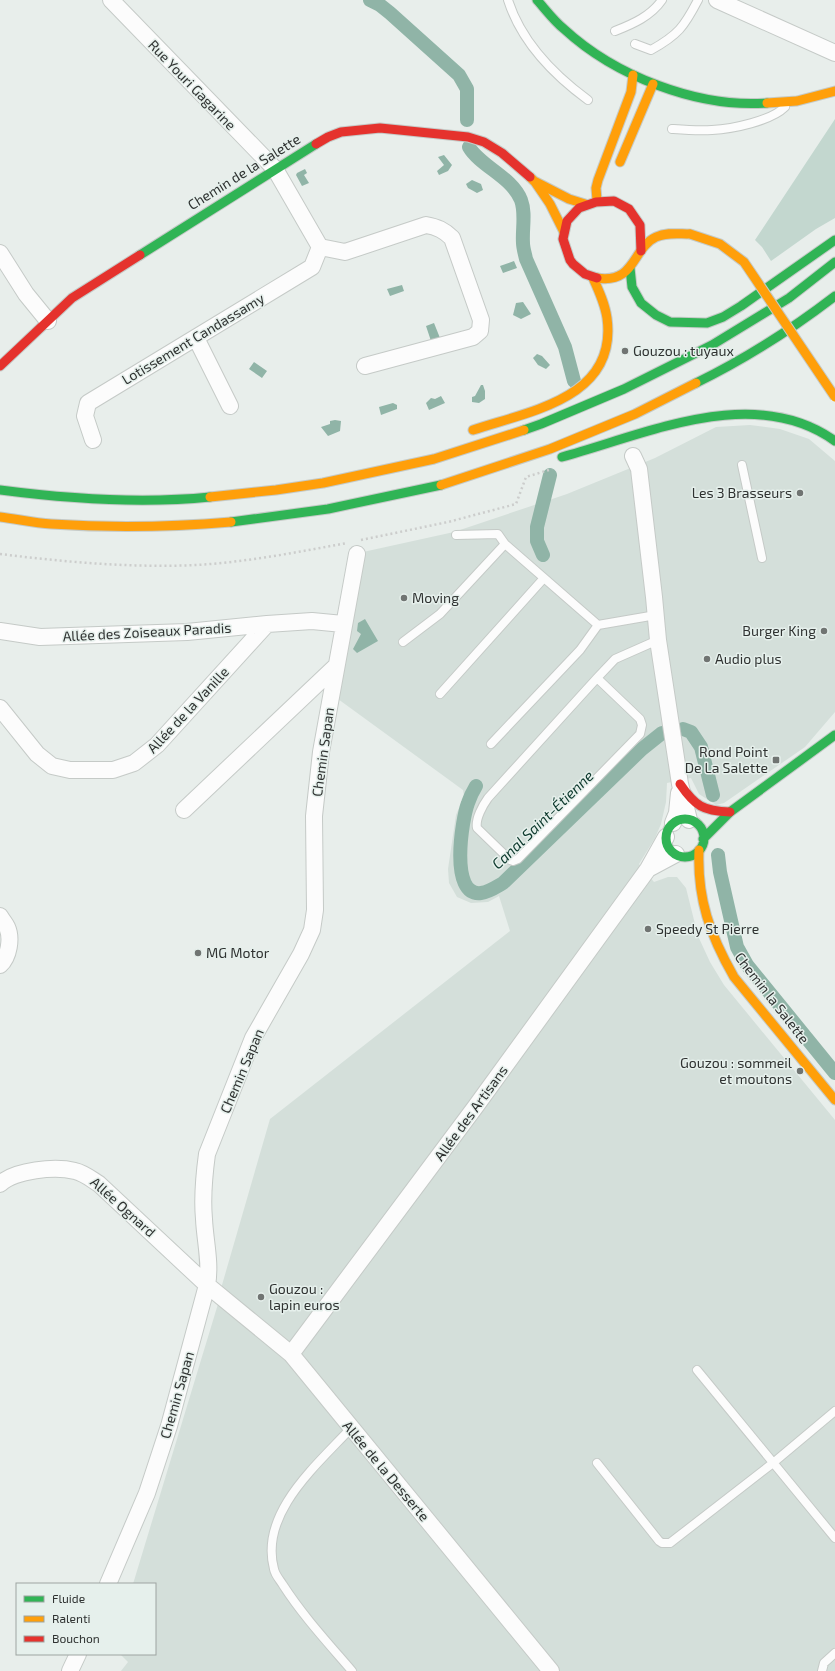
<svg xmlns="http://www.w3.org/2000/svg" width="835" height="1671" font-family="'Exo 2',sans-serif">
	<rect width="100%" height="100%" fill="#e8eeeb"/>
	<path fill="#d4dfda" d="M 750,425 L 780,429 L 809,439 L 835,461 L 835,712 L 805,747 L 724,803 L 716,805 L 699,794 L 691,778 L 667,783 L 666,802 L 661,824 L 655,838 L 639,864 L 654,882 L 668,877 L 677,877 L 686,888 L 698,936 L 710,962 L 724,985 L 835,1120 L 835,1671 L 121,1671 L 128,1662 L 120,1654 L 155,1654 L 155,1584 L 133,1584 L 218,1304 L 222,1285 L 270,1119 L 510,931 L 499,896 L 488,902 L 471,903 L 457,897 L 449,883 L 448,869 L 456,815 L 464,796 L 463,790 L 338,699 L 363,552 L 454,532 L 567,494 L 655,458 L 716,427 Z"/>
	<path fill="#c3d7cf" d="M 835,119 L 835,218 L 816,229 L 771,261 L 762,247 L 755,240 Z"/>
	<path fill="#90b4a7" d="M 444,155 L 452,165 L 448,171 L 439,175 L 437,171 L 444,165 L 438,157 Z
		M 305,169 L 307,173 L 304,175 L 309,183 L 302,186 L 296,175 L 297,173 Z
		M 472,180 L 481,184 L 483,190 L 477,193 L 468,188 L 466,184 Z
		M 514,261 L 517,268 L 503,273 L 500,266 Z
		M 402,285 L 404,291 L 390,296 L 387,289 Z
		M 523,302 L 531,314 L 521,319 L 513,315 L 516,303 Z
		M 434,323 L 440,338 L 431,341 L 426,326 Z
		M 537,354 L 542,356 L 550,365 L 546,369 L 538,365 L 533,358 Z
		M 254,362 L 267,371 L 262,378 L 249,369 Z
		M 481,385 L 483,385 L 485,391 L 485,399 L 479,403 L 472,402 L 472,397 L 475,396 Z
		M 441,396 L 445,403 L 429,410 L 426,403 L 431,398 L 435,399 Z
		M 393,403 L 397,405 L 397,409 L 381,415 L 379,407 Z
		M 335,420 L 341,421 L 340,431 L 328,436 L 321,427 L 330,424 L 330,421 Z
		M 365,619 L 378,641 L 357,653 L 353,649 L 361,634 L 357,631 L 358,623 Z"/>
	<g fill="none" stroke-linecap="round" stroke-linejoin="round">
		<path stroke="#90b4a7" stroke-width="14" d="M 370,0 L 380,5 L 390,13 L 459,75 L 467,89 L 467,120
			M 469,147 C 480,166 512,177 521,200 C 526,213 522,229 523,243 C 523,248 525,254 526,259 L 565,347 L 574,381
			M 543,555 L 537,541 L 537,527 L 550,475
			M 683,729 L 691,732 L 701,747 L 713,795
			M 476,786 C 473,791 470,797 468,803 C 462,819 449,897 481,893 C 489,892 496,887 503,883 L 642,749 L 662,733
			M 718,855 L 720,872 L 737,947 L 747,965 L 835,1073"/>
		<g stroke="#c5cac7" stroke-width="10">
			<path id="lane" d="M 508,0 C 521,41 554,75 588,100
				M 615,31 C 633,24 651,16 662,0
				M 635,44 L 651,50 C 678,35 684,27 698,0
				M 672,129 C 686,130 699,131 712,130 C 732,129 771,121 785,107
				M 742,465 L 762,558
				M 456,535 L 498,534 L 505,544 L 598,625
				M 403,642 L 440,614 L 505,544
				M 597,678 L 640,719 L 642,725 L 640,734 L 518,859 L 513,861 L 510,860 L 477,828 C 475,819 483,805 488,798 L 597,678 L 615,659 L 658,640
				M 440,694 L 544,578
				M 491,744 L 580,650 L 598,625 L 656,615
				M 697,1370 L 835,1538
				M 351,1428 C 317,1465 259,1513 274,1569 C 275,1575 280,1580 283,1585 C 303,1616 328,1643 352,1671
				M 597,1463 L 659,1541 L 662,1543 L 670,1543 L 773,1463 L 835,1411
				M 822,1671 L 824,1663 L 835,1653"/>
		</g>
		<g stroke="#c5cac7" stroke-width="18">
			<path id="street" d="M 111,0 L 275,169 L 320,247
				M 717,0 L 835,53
				M 0,253 L 26,294 L 48,321
				M 196,338 L 230,406
				M 93,440 L 85,416 L 88,403 L 312,267 L 320,247 L 345,252 L 426,225 C 437,227 444,230 452,238 L 481,320 L 480,331 L 473,337 L 365,366
				M 633,456 L 639,469 L 654,597 L 658,640 L 680,784 L 689,820
				M 0,631 L 40,637 L 187,632 L 267,624 L 312,621 L 343,624
				M 0,708 L 37,754 L 52,766 L 70,770 L 113,770 L 134,763 L 157,745 L 267,624
				M 184,810 L 336,666
				M 673,823 L 677,813 L 679,793
				M 648,869 L 676,854
				M 0,916 C 2,920 5,923 7,927 C 12,938 9,957 0,965
				M 0,1184 C 15,1170 55,1166 75,1171 C 84,1173 91,1179 99,1184 L 207,1285 L 291,1354 L 551,1671
				M 291,1354 L 476,1106 L 648,869 L 666,837
				M 108,1584 L 147,1493 L 169,1426 L 207,1285 C 211,1263 205,1241 204,1219 C 202,1198 204,1176 207,1154 L 253,1038 L 301,954 L 312,930 L 315,910 L 314,816 L 321,752 L 357,554
				M 70,1671 L 78,1654"/>
		</g>
		<g stroke="#c5cac7" stroke-width="11">
			<path id="fast" d="M 537,0 C 546,10 554,21 564,29 C 615,76 697,108 767,103
				M 140,255 L 316,144
				M 630,268 L 632,287 L 641,303 L 656,315 L 670,322 L 707,323 L 723,317 L 741,306 L 835,240
				M 696,383 C 745,359 792,329 835,296
				M 524,430 L 541,424 L 624,389 L 712,345 L 789,298 L 835,262
				M 562,457 C 647,434 754,383 835,441
				M 0,490 C 69,499 140,504 210,497
				M 231,522 L 328,509 L 441,485
				M666 838a19 19 0 1 1 38 0a19 19 0 1 1-38 0Z
				M 703,839 L 730,812 L 835,735"/>
		</g>
		<g stroke="#c5cac7" stroke-width="11">
			<path id="slow" d="M 767,103 L 797,101 L 835,91
				M 620,162 L 653,84
				M 530,177 L 534,181 L 569,199 L 585,204
				M 535,182 L 550,204 L 564,232
				M 597,200 L 596,188 L 598,180 L 631,92 L 633,75
				M 597,278 C 636,284 632,248 656,237 C 667,232 678,234 690,234
				M 473,430 C 530,411 618,398 607,318 C 605,304 599,291 593,278
				M 441,485 L 550,449 L 635,414 L 696,383
				M 210,497 L 276,490 L 323,483 L 434,459 L 524,430
				M 0,517 C 17,519 34,523 51,524 C 111,528 172,527 231,522
				M 699,850 C 697,899 710,935 734,977 L 835,1100"/>
		</g>
		<g stroke="#c5cac7" stroke-width="11">
			<path id="jam" d="M 316,144 L 328,137 L 341,132 L 380,128 L 468,137 L 484,142 L 502,153 L 530,177
				M 597,278 L 585,274 L 573,264 L 570,260 L 563,239 L 567,221 L 579,208 L 596,202 L 614,201 L 629,209 L 640,225 L 641,251
				M 0,366 L 72,298 L 140,255
				M 680,784 C 695,806 703,811 730,812"/>
		</g>
		<path stroke="#cccdcc" stroke-width="2.5" stroke-dasharray="2 3" stroke-linecap="butt" d="M 361,540 L 448,522 L 516,504 L 526,477 L 552,469
			M 0,554 C 65,562 131,568 197,565 C 247,562 298,552 347,543"/>
		<use href="#lane" stroke="#fcfcfc" stroke-width="8"/>
		<use href="#street" stroke="#fcfcfc" stroke-width="16"/>
		<use href="#fast" stroke="#30b455" stroke-width="9"/>
		<use href="#slow" stroke="#ff9f0a" stroke-width="9"/>
		<use href="#jam" stroke="#e5322d" stroke-width="9"/>
		<g stroke="#c5cac7" stroke-width="11" stroke-linecap="butt">
			<path id="slow-bridge" d="M 690,234 L 720,244 L 744,262 L 835,397"/>
		</g>
		<use href="#slow-bridge" stroke="#ff9f0a" stroke-width="9"/>
	</g>
	<g fill="#707472" stroke="#e6f0ec" stroke-width="1.5">
		<circle cx="625" cy="351" r="4"/>
		<circle cx="800" cy="493" r="4"/>
		<circle cx="404" cy="598" r="4"/>
		<circle cx="824" cy="631" r="4"/>
		<circle cx="707" cy="659" r="4"/>
		<rect x="772" y="756" width="8" height="8" rx="2"/>
		<circle cx="648" cy="929" r="4"/>
		<circle cx="198" cy="953" r="4"/>
		<circle cx="800" cy="1071" r="4"/>
		<circle cx="261" cy="1297" r="4"/>
	</g>
	<g text-anchor="middle" stroke-width="3" stroke-linejoin="round" paint-order="stroke">
		<g font-size="14" fill="#2f3231" stroke="#e6f0ec">
			<text transform="translate(192 85) rotate(46)" y="5">Rue Youri Gagarine</text>
			<text transform="translate(244 172) rotate(-32)" y="5">Chemin de la Salette</text>
			<text transform="translate(193 339) rotate(-31)" y="5">Lotissement Candassamy</text>
			<text transform="translate(147 632) rotate(-3)" y="5">Allée des Zoiseaux Paradis</text>
			<text transform="translate(188 710) rotate(-47)" y="5">Allée de la Vanille</text>
			<text transform="translate(323 752) rotate(-82)" y="5">Chemin Sapan</text>
			<text transform="translate(772 998) rotate(52)" y="5">Chemin la Salette</text>
			<text transform="translate(242 1071) rotate(-67)" y="5">Chemin Sapan</text>
			<text transform="translate(471 1113) rotate(-54)" y="5">Allée des Artisans</text>
			<text transform="translate(123 1207) rotate(42)" y="5">Allée Ognard</text>
			<text transform="translate(177 1395) rotate(-74)" y="5">Chemin Sapan</text>
			<text transform="translate(386 1471) rotate(50)" y="5">Allée de la Desserte</text>
		</g>
		<g font-size="14" fill="#2f3231" stroke="#e6f0ec" text-anchor="start">
			<text x="633" y="356">Gouzou : tuyaux</text>
			<text x="792" y="498" text-anchor="end">Les 3 Brasseurs</text>
			<text x="412" y="603">Moving</text>
			<text x="816" y="636" text-anchor="end">Burger King</text>
			<text x="715" y="664">Audio plus</text>
			<text x="768" y="757" text-anchor="end">Rond Point<tspan x="768" dy="16">De La Salette</tspan></text>
			<text x="656" y="934">Speedy St Pierre</text>
			<text x="206" y="958">MG Motor</text>
			<text x="792" y="1068" text-anchor="end">Gouzou : sommeil<tspan x="792" dy="16">et moutons</tspan></text>
			<text x="269" y="1294">Gouzou :<tspan x="269" dy="16">lapin euros</tspan></text>
		</g>
		<g font-size="15" font-style="italic" fill="#0c382c" stroke="#e6f0ec">
			<text transform="translate(543 820) rotate(-44)" y="5">Canal Saint-Étienne</text>
		</g>
	</g>
	<rect x="16" y="1583" width="140" height="72" fill="#e6f0ec" stroke="#9da4a1"/>
	<rect x="24" y="1596" width="20" height="6" fill="#30b455" stroke="#9da4a1"/>
	<text x="52" y="1603" font-size="12" fill="#2f3231">Fluide</text>
	<rect x="24" y="1616" width="20" height="6" fill="#ff9f0a" stroke="#9da4a1"/>
	<text x="52" y="1623" font-size="12" fill="#2f3231">Ralenti</text>
	<rect x="24" y="1636" width="20" height="6" fill="#e5322d" stroke="#9da4a1"/>
	<text x="52" y="1643" font-size="12" fill="#2f3231">Bouchon</text>
</svg>
